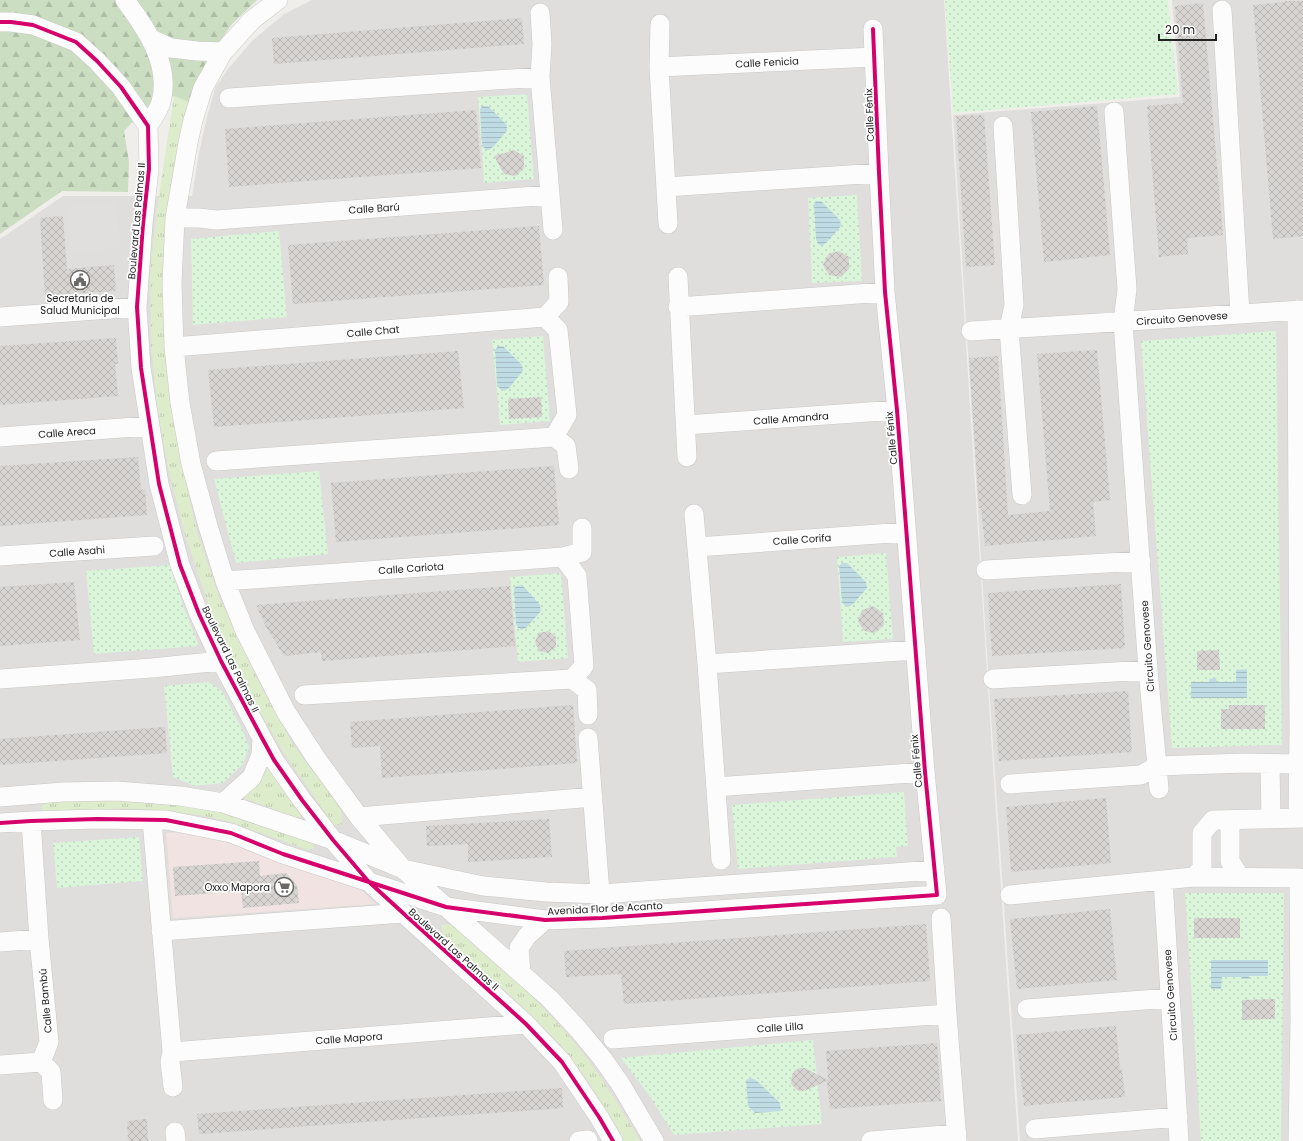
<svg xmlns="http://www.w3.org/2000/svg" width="1303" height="1141" font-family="Poppins,sans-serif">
	<defs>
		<pattern id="grass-tufts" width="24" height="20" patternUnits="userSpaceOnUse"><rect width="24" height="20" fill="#ddeccb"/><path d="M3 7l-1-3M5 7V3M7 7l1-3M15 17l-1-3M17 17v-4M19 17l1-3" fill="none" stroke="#bdcaae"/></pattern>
		<pattern id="forest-firs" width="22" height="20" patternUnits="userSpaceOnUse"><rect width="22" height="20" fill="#cbdec1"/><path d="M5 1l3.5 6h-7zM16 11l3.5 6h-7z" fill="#aebea6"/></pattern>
		<pattern id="park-dots" width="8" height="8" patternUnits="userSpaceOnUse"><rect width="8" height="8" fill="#daf5da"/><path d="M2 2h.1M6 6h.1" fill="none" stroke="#bbd2bb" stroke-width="1.8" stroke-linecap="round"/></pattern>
		<pattern id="water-rules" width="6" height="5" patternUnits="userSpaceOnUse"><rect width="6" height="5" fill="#bfdbe3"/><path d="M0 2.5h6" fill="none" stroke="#a4bcc2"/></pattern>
		<pattern id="building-cross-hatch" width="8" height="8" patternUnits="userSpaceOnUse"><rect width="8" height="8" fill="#d7d4d2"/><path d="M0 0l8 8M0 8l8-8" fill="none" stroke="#b8b6b4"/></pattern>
	</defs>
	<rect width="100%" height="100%" fill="#f0eeeb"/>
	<path fill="#dfdedc" d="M 312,0 L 944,0 L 998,844 L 1018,1141 L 0,1141 L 0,239 L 63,196 L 192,196 L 199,153 L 207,117 L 215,88 L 228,69 L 252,41 L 284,14 Z
		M 1172,0 L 1303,0 L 1303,1141 L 1020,1141 L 989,686 L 953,115 L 1180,97 Z"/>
	<path fill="#f1e3e1" d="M 186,832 L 233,844 L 360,889 L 376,904 L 173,918 L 166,833 Z"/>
	<path fill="url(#grass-tufts)" d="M 174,96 L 191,103 L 164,274 L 164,342 L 171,404 L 182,465 L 197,532 L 221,602 L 256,677 L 294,746 L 341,808 L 342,825 L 334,825 L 285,755 L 244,684 L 209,606 L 185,535 L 168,467 L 157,406 L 151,344 L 150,275 L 157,208 Z
		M 266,763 L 304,817 L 295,817 L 241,797 C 255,789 262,779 266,763 Z
		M 120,800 L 185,804 L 232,814 L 311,842 L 315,847 L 308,850 C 289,843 270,836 250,829 C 243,827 235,823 227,821 C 168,806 105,806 45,813 L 41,807 L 48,802 Z
		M 452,924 C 496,963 541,1001 578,1047 C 602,1077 621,1109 640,1141 L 624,1141 C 607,1111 590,1080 567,1054 C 531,1010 485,974 443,936 L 441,925 Z"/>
	<path fill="url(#forest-firs)" d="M 0,0 L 257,0 L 232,24 L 207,60 L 191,103 L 174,96 L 154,100 L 124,131 L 129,162 L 128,192 L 62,191 L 0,234 Z"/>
	<path fill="url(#park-dots)" d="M 945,0 L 1168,0 L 1178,94 L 953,113 Z
		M 527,94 L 534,179 L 484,183 L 478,97 Z
		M 857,195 L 862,281 L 812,283 L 808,198 Z
		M 279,231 L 287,317 L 193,325 L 191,239 Z
		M 1276,331 L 1282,745 L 1172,748 L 1141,341 Z
		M 543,336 L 550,421 L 500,425 L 492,340 Z
		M 319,471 L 328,554 L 236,563 L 214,479 Z
		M 886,553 L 893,639 L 843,642 L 837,557 Z
		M 170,565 L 184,608 L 199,646 L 94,654 L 86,571 Z
		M 561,573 L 568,658 L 518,662 L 510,577 Z
		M 209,682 L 222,691 L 241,727 L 249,747 L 243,764 L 223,783 L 195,786 L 173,777 L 164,686 Z
		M 904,792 L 908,846 L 896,847 L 897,857 L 738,869 L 732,805 Z
		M 139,837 L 143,881 L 57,888 L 53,843 Z
		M 1185,893 L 1284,893 L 1281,1141 L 1201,1141 Z
		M 813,1040 L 822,1124 L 674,1135 L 651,1098 L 621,1058 Z"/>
	<path fill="#e0dfde" d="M 116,203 L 120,248 L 71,252 L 67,207 Z"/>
	<path fill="url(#water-rules)" d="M 483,106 L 488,106 L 507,125 L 507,131 L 493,147 L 488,150 L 484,148 L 482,144 L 480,109 Z
		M 816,201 L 821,201 L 840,220 L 841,226 L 827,242 L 822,246 L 818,244 L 816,239 L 814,204 Z
		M 498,346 L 503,346 L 522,365 L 523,371 L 509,388 L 504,391 L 500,389 L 497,384 L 495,350 Z
		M 842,563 L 847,563 L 866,582 L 867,588 L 853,604 L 848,607 L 844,605 L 842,601 L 839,566 Z
		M 522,585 L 540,605 L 541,611 L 527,627 L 522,630 L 518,628 L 516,624 L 514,589 L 516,586 Z
		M 1247,669 L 1247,698 L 1191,698 L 1191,682 L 1209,682 L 1209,679 L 1216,678 L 1217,682 L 1236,682 L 1236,670 Z
		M 1211,960 L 1268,960 L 1268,976 L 1249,976 L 1249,979 L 1242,979 L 1242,977 L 1222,977 L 1221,989 L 1211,989 Z
		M 751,1078 L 757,1081 L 780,1103 L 781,1111 L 755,1113 L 748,1106 L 746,1080 Z"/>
	<path fill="url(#building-cross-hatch)" d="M 1285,1 L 1303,1 L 1303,236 L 1273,239 L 1253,5 L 1285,2 Z
		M 1203,3 L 1223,235 L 1187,238 L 1188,254 L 1159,257 L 1147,106 L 1183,103 L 1175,6 Z
		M 522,18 L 524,44 L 274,64 L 272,38 Z
		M 1097,106 L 1110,255 L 1044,262 L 1031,112 Z
		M 476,110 L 481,168 L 229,187 L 225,129 Z
		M 984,115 L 995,265 L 966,267 L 956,116 Z
		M 514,150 L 524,156 L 524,168 L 516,176 L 504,174 L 494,156 Z
		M 63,216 L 67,269 L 114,265 L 116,291 L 45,296 L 40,218 Z
		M 539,226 L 544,285 L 293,304 L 288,245 Z
		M 839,251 L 849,257 L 849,269 L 841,277 L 829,275 L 823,265 L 828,254 Z
		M 116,338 L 118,364 L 115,364 L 118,396 L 0,405 L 0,346 Z
		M 1097,350 L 1110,500 L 1093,502 L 1096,536 L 985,546 L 981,508 L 979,508 L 969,358 L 998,356 L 1008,515 L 1050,511 L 1037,354 Z
		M 458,351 L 464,408 L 214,427 L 208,370 Z
		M 541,397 L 542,417 L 509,419 L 508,399 Z
		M 138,457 L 141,490 L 145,489 L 147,515 L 0,526 L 0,466 Z
		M 554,466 L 559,525 L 336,542 L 331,483 Z
		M 74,582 L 80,640 L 0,646 L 0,587 Z
		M 1121,584 L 1125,648 L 992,656 L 988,593 Z
		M 510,586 L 515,646 L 322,661 L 321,652 L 284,656 L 266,627 L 256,605 Z
		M 873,606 L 883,613 L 884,625 L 875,633 L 864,631 L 858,621 L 862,610 Z
		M 549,631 L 556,637 L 556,647 L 548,653 L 539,651 L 535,642 L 539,633 Z
		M 1219,650 L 1220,670 L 1197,670 L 1197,651 Z
		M 1128,691 L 1132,752 L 999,761 L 994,699 Z
		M 573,705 L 577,763 L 382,778 L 380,746 L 352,748 L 350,722 Z
		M 1229,705 L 1265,705 L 1265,729 L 1221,729 L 1221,709 L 1229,709 Z
		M 165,727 L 167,753 L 0,765 L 0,739 Z
		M 1106,798 L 1111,863 L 1011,872 L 1006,807 Z
		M 549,819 L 552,857 L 468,862 L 468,844 L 427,846 L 426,826 Z
		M 259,861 L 260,876 L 286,873 L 297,885 L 299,903 L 243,908 L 241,891 L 175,896 L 173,867 Z
		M 1110,909 L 1117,980 L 1017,989 L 1010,919 Z
		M 1194,918 L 1240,918 L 1240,938 L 1194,938 Z
		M 926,924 L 930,981 L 624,1004 L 621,974 L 566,977 L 564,951 Z
		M 1275,999 L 1275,1019 L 1242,1020 L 1242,1000 Z
		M 1116,1026 L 1120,1069 L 1122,1069 L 1125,1097 L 1024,1106 L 1016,1035 Z
		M 937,1043 L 941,1101 L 830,1109 L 827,1081 L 804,1091 L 799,1091 L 795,1088 L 791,1084 L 792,1074 L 795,1070 L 800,1068 L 805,1068 L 828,1080 L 826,1051 Z
		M 562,1088 L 563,1108 L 199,1134 L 197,1114 Z
		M 147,1119 L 148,1141 L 128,1141 L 127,1121 Z"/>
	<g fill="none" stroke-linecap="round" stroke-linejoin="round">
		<g stroke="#c9c8c7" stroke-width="20">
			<path id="minor" d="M 125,0 C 146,28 171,64 161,102 C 159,110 152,119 148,126
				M 278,0 L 252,20 L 223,52 L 203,88 L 193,120 L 188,143 L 175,218 L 172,283 L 174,347 L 180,403 L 191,464 L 208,526 L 225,581 L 245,631 L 286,712 L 316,758 L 359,817 L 403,869 L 549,998 L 578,1029 L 602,1058 L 621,1085 L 654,1141
				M 1222,10 L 1240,314
				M 540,13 L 542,44 L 540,77 L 553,230
				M 0,22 L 11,22 L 33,25 L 76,42 L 97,61 L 121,87 L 148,126 L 149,169 L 143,224 L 137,307 L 141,368 L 159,484 L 180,565 L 199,614 L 221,661 L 262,738 L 274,760 L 302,800 L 333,840 L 368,881 L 403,913 L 526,1024 L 562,1062 L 599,1117 L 613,1141
				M 660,24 L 659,67 L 668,224
				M 151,39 L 171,48 L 197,51 L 223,52
				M 659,67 L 874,57
				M 229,98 L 540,77
				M 1114,112 L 1127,289 L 1123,322 L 1148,670 L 1157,766 L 1244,763 L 1299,764
				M 1003,126 L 1014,305 L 1009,329 L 1022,495
				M 666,187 L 879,173
				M 175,218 L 199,218 L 216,220 L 550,195
				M 558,277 L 559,302 L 545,317 L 558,330 L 567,415 L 554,437 L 566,446 L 569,469
				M 678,277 L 687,457
				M 678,307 L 885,292
				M 1297,310 L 1299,730 L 1298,818
				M 0,317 L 137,307
				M 971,331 L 1303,310
				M 174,347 L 545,317
				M 686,425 L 897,410
				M 0,437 L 149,426
				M 216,461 L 554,437
				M 694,514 L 707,664 L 721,860
				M 582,528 L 582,552 L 563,557 L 577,576 L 584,666 L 572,679 L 587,690 L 588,715
				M 697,547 L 906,532
				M 0,556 L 154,546
				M 986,570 L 1141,561
				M 225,581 L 563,557
				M 707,664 L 916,650
				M 0,679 L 152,668 L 221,661
				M 993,679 L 1148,670
				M 304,695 L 572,679
				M 588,738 L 601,906
				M 1270,764 L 1271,818
				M 1010,784 L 1141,775 L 1157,766 L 1159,789
				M 716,787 L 925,772
				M 0,797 L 63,792 L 117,791 L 180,796 L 223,803 L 333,840 L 403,869 L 483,886 L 546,892 L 601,894 L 935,870
				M 223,803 L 252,777 L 261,755 L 262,738
				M 359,817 L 593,797
				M 152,820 L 172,1052 L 170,1062 L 173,1087
				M 1230,820 L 1230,861 L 1240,877
				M 31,821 L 39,939 L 49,1042 L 41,1062 L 51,1072 L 53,1100
				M 0,823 L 31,821 L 97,819 L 166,820 L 231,833 L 283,854 L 446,907 L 545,920 L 602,918 L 937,895 L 925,772 L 897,410 L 885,292 L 879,173 L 873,29
				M 1194,877 L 1202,868 L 1202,833 L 1213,820 L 1303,818
				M 1163,880 L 1179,1141
				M 1010,895 L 1194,877 L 1299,878 L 1300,1022 L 1298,1141
				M 941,918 L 947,1014 L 957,1141
				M 161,931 L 403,913
				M 0,942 L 39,939
				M 521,973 L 519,948 L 527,936 L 545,920
				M 1027,1009 L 1170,998
				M 613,1039 L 947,1014
				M 172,1052 L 526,1024
				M 0,1065 L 41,1062
				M 1035,1129 L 1178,1117
				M 175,1132 L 176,1141
				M 579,1141 L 588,1140
				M 871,1141 L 957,1134"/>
		</g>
		<use href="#minor" stroke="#fdfcfc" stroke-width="19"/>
		<g stroke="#fff" stroke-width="6">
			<path id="cycleway" d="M 0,22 L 11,22 L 33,25 L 76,42 L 97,61 L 121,87 L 148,126 L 149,169 L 143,224 L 137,307 L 141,368 L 159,484 L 180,565 L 199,614 L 221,661 L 262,738 L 274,760 L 302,800 L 333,840 L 368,881 L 403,913 L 526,1024 L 562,1062 L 599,1117 L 613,1141
				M 0,823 L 31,821 L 97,819 L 166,820 L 231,833 L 283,854 L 446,907 L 545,920 L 602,918 L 937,895 L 925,772 L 897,410 L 885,292 L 879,173 L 873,29"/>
		</g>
		<use href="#cycleway" stroke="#d6006c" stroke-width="4"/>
	</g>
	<defs>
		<g id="civic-ring" transform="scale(1)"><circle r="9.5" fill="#fff" stroke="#6a6968" stroke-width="1.5"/><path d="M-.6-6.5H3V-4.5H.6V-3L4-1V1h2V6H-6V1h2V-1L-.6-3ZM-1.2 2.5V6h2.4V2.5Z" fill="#6a6968"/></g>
		<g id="supermarket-ring" transform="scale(1)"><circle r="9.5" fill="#fff" stroke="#6a6968" stroke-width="1.5"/><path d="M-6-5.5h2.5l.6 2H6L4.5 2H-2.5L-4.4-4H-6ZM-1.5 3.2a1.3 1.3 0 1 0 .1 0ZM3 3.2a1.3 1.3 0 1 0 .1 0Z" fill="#6a6968"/></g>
	</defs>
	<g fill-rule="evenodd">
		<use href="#civic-ring" x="80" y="280"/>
		<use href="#supermarket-ring" x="284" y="887"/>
	</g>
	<g text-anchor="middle" stroke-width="3.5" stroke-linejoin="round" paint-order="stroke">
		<g font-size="10" fill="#222" stroke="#fff">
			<text transform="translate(767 62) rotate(-3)" y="4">Calle Fenicia</text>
			<text transform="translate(869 115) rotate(-92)" y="4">Calle Fénix</text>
			<text transform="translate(374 208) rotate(-4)" y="4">Calle Barú</text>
			<text transform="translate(136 221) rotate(-85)" y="4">Boulevard Las Palmas II</text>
			<text transform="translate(1182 318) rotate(-4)" y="4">Circuito Genovese</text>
			<text transform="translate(373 331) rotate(-5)" y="4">Calle Chat</text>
			<text transform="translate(791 418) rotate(-4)" y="4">Calle Amandra</text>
			<text transform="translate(67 432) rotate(-4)" y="4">Calle Areca</text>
			<text transform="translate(891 438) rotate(-95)" y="4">Calle Fénix</text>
			<text transform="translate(802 539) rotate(-4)" y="4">Calle Corifa</text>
			<text transform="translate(77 551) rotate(-4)" y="4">Calle Asahi</text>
			<text transform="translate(411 568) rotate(-4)" y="4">Calle Cariota</text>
			<text transform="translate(1147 646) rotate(-94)" y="4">Circuito Genovese</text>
			<text transform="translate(231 659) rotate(64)" y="4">Boulevard Las Palmas II</text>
			<text transform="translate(916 761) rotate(-95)" y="4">Calle Fénix</text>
			<text transform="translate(605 908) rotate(-3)" y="4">Avenida Flor de Acanto</text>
			<text transform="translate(454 949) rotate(42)" y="4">Boulevard Las Palmas II</text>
			<text transform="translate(1170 995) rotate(-94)" y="4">Circuito Genovese</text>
			<text transform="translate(45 1001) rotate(-95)" y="4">Calle Bambú</text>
			<text transform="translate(780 1027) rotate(-4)" y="4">Calle Lilla</text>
			<text transform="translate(349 1038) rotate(-4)" y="4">Calle Mapora</text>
		</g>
		<g font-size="10" fill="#222" stroke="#fff">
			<text x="80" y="302">Secretaría de<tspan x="80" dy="12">Salud Municipal</tspan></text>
			<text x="270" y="891" text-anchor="end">Oxxo Mapora</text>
		</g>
	</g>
	<path d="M1159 34v6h57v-6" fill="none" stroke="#222222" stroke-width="2"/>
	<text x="1165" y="34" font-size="12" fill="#222222" stroke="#ffffff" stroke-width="3" paint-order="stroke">20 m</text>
</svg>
